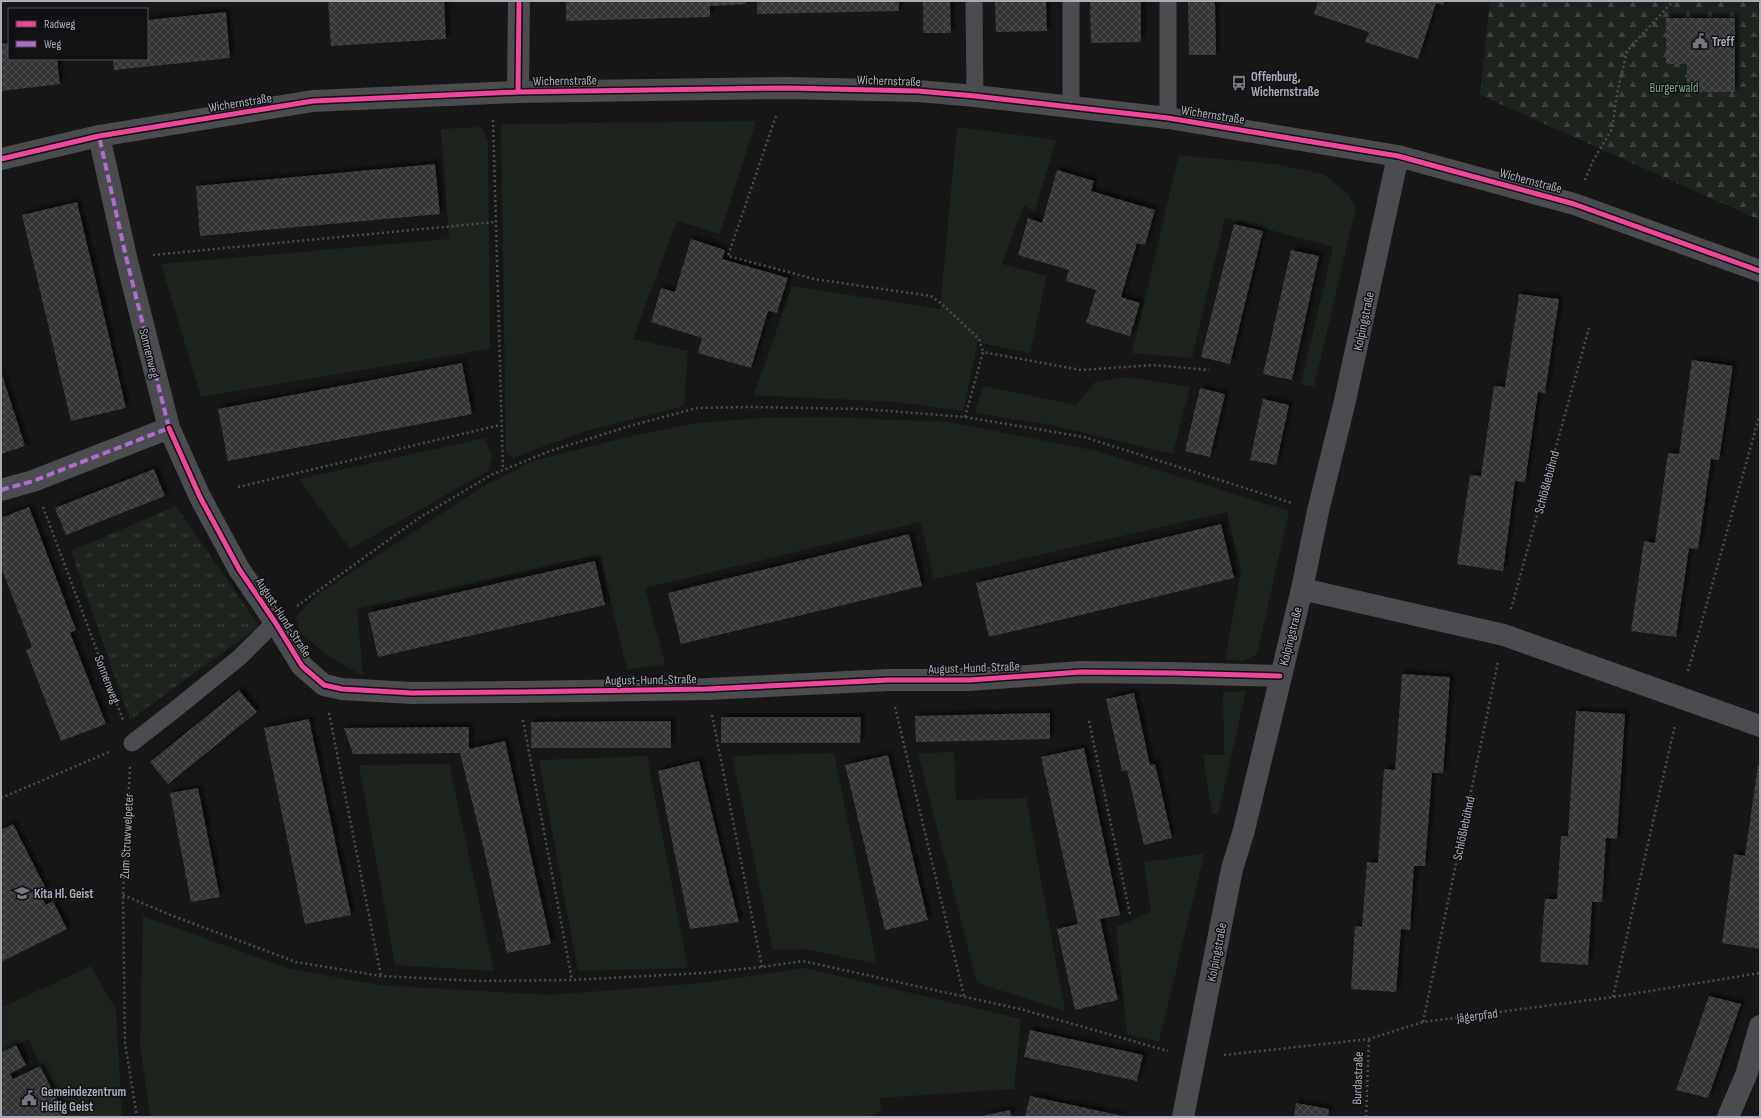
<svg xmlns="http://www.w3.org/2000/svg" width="1761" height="1118" font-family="'Sofia Sans Condensed',sans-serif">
	<defs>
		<pattern id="forest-firs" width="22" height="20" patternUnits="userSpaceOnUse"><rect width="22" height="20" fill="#1d241e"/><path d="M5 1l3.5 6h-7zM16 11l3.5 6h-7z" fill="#3b413d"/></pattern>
		<pattern id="park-tufts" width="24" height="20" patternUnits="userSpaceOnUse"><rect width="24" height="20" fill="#1d241e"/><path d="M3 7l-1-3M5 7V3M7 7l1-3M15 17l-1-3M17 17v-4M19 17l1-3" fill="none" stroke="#3b413d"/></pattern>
		<pattern id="building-cross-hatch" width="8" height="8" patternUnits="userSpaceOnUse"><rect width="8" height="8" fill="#353536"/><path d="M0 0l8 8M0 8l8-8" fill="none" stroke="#4f5051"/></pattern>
		<filter id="shadow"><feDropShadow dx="3.5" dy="-3.5" stdDeviation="2" flood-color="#0009"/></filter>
	</defs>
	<rect width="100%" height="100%" fill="#171717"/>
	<path fill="#1d241e" d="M 756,121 L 720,234 L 677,221 L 633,339 L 688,351 L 684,406 L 582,432 L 513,458 L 506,453 L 501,124 Z
		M 482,127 L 488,142 L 490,349 L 201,397 L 161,264 L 449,239 L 441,129 Z
		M 957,127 L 1056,140 L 1035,212 L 1024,205 L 1002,264 L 1047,276 L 1030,353 L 978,342 L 963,411 L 897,402 L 754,395 L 792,286 L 940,309 Z
		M 1179,155 L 1275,164 L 1323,174 L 1348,194 L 1356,207 L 1314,387 L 1301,384 L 1333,247 L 1225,218 L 1192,358 L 1132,353 Z
		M 1126,377 L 1190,387 L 1173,454 L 1052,425 L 975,413 L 983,386 L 1076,405 L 1095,382 Z
		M 828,417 L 949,422 L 1097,451 L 1289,511 L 1257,654 L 1243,661 L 1225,660 L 1241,571 L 1227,512 L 934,579 L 920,522 L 645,588 L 665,664 L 627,670 L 600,554 L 357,609 L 363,676 L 328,656 L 300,632 L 296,617 L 317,595 L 482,487 L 533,461 L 636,435 L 697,423 L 758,418 Z
		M 485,438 L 492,456 L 488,471 L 350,549 L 299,479 Z
		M 1246,691 L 1218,815 L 1212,814 L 1203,755 L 1224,755 L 1223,692 Z
		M 954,752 L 956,800 L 1026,798 L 1065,1011 L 977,983 L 918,753 Z
		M 834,753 L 877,964 L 805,949 L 773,950 L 732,756 Z
		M 647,756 L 688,968 L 578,971 L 539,760 Z
		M 449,764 L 494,971 L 395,965 L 359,765 Z
		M 1204,854 L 1159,1042 L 1127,1034 L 1116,927 L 1151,912 L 1144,862 Z
		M 143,916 L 287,968 L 378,985 L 549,995 L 702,983 L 805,968 L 1021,1019 L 1014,1089 L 880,1098 L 881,1112 L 863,1117 L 150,1117 L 140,1044 Z
		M 91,966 L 116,1010 L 122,1117 L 66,1117 L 40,1066 L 29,1039 L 1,1053 L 1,1008 Z"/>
	<path fill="url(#forest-firs)" d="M 1490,1 L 1760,1 L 1760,220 L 1480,95 Z"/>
	<path fill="url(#park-tufts)" d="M 176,506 L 259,626 L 130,720 L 71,551 Z"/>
	<path fill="url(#building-cross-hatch)" filter="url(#shadow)" d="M 328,1 L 444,1 L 446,39 L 331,46 Z
		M 566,1 L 746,1 L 746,4 L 710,6 L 710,17 L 566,21 Z
		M 757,1 L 899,1 L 899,11 L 757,14 Z
		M 923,1 L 950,1 L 951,33 L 923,33 Z
		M 995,1 L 1046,1 L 1047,31 L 996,32 Z
		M 1090,1 L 1141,1 L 1141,42 L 1091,43 Z
		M 1188,1 L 1215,1 L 1216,55 L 1189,55 Z
		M 1318,1 L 1444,1 L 1443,5 L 1436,3 L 1418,59 L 1365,42 L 1369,32 L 1314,14 Z
		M 226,12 L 230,58 L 114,70 L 113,59 L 147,59 L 147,20 Z
		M 1666,18 L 1735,18 L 1735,92 L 1687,92 L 1687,64 L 1666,64 Z
		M 9,43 L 9,59 L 57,59 L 60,84 L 1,91 L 1,44 Z
		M 435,164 L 440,214 L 200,236 L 196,186 Z
		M 1057,170 L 1094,181 L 1091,191 L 1155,210 L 1145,245 L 1137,243 L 1121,297 L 1140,303 L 1130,336 L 1086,323 L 1096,290 L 1066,281 L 1069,270 L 1018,255 L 1028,218 L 1042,223 Z
		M 77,202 L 126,408 L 71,421 L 22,215 Z
		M 1234,224 L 1263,231 L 1230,364 L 1201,357 Z
		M 691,239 L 725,250 L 722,259 L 788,278 L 777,313 L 768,311 L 751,368 L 698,353 L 702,338 L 651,322 L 661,288 L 675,292 Z
		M 1291,250 L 1319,256 L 1292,380 L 1263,374 Z
		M 1519,294 L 1559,299 L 1545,393 L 1538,392 L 1525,482 L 1515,481 L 1503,571 L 1457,564 L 1470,475 L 1481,476 L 1494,386 L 1505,387 Z
		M 1692,360 L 1733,366 L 1719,460 L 1711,459 L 1698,549 L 1689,548 L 1676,637 L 1631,631 L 1644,541 L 1655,543 L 1668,453 L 1679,454 Z
		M 462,363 L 472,414 L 228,461 L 218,409 Z
		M 1,372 L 25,446 L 1,454 Z
		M 1200,388 L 1225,394 L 1210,457 L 1185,451 Z
		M 1263,399 L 1289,405 L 1276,465 L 1250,460 Z
		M 154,469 L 165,496 L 66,535 L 55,508 Z
		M 29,507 L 76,630 L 70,633 L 106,724 L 61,741 L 26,650 L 32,647 L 1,567 L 1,518 Z
		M 1221,524 L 1234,578 L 989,637 L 976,583 Z
		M 909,534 L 922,586 L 681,644 L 668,593 Z
		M 595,561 L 605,605 L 378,657 L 368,613 Z
		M 1402,674 L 1450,677 L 1443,773 L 1432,773 L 1425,866 L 1414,866 L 1410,930 L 1401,929 L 1396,992 L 1351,989 L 1355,926 L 1362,927 L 1367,862 L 1378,863 L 1384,769 L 1395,770 Z
		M 239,690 L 257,712 L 168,784 L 150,762 Z
		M 1134,693 L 1150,765 L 1155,764 L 1172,838 L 1144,845 L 1127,770 L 1122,771 L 1106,699 Z
		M 1576,711 L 1625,714 L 1617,839 L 1606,838 L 1602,902 L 1592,902 L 1588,965 L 1540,962 L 1545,899 L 1557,899 L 1561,836 L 1568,836 Z
		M 1050,713 L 1050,739 L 916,742 L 915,716 Z
		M 721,717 L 861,717 L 860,743 L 721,743 Z
		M 309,719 L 351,915 L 305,924 L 264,728 Z
		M 671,721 L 671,748 L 531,748 L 531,722 Z
		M 469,727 L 469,749 L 505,741 L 551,944 L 507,953 L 484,850 L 460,753 L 353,754 L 344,728 Z
		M 1084,748 L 1120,915 L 1100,919 L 1118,1000 L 1075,1010 L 1057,929 L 1078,924 L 1041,757 Z
		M 888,755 L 928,920 L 885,930 L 845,765 Z
		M 699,761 L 739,922 L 690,929 L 658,771 Z
		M 1758,765 L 1760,766 L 1760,949 L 1722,943 L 1734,854 L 1745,856 Z
		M 198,788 L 220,897 L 191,902 L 170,793 Z
		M 13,824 L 47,891 L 40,895 L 46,905 L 53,901 L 67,929 L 1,962 L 1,830 Z
		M 1709,996 L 1741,1004 L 1708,1098 L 1676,1090 Z
		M 1030,1030 L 1143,1055 L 1137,1081 L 1024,1057 Z
		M 16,1045 L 26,1065 L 10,1074 L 13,1079 L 40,1066 L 66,1117 L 1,1117 L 1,1053 Z
		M 1030,1096 L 1123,1116 L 1123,1117 L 1025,1117 Z
		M 1296,1103 L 1329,1109 L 1328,1117 L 1294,1117 Z
		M 1010,1110 L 1011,1117 L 981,1117 L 981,1116 Z"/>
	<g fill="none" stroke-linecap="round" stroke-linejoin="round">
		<path stroke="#4d4e52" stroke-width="2.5" stroke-dasharray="2 3" stroke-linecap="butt" d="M 776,116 L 728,256 L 814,279 L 931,296 L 942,304 L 979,339 L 983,352
			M 493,120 L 503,470
			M 1585,180 L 1593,161 L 1612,129 L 1617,94 L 1627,51 L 1673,1
			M 153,255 L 495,222
			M 965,417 L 983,352 L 1081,370 L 1154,365 L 1209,370
			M 238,487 L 500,425
			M 43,507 L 123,720
			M 297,606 L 419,518 L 491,475 L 550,451 L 633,425 L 697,408 L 750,407 L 863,409 L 965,417 L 1084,437 L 1292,503
			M 1511,609 L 1589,328
			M 1688,671 L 1759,417
			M 895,707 L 964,996
			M 329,713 L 381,976
			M 712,715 L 762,967
			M 523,720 L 572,980
			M 1089,721 L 1130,914
			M 130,767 L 123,895 L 125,1043 L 137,1117
			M 1,798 L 109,752
			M 123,895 L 173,916 L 296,962 L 381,976 L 477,981 L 572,980 L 703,973 L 762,967 L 803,961 L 1020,1009 L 1168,1051
			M 1613,997 L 1675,725
			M 1423,1022 L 1498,662
			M 1224,1055 L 1369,1039 L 1423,1022 L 1613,997 L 1760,973
			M 1366,1117 L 1369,1039"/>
		<path stroke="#4b4c50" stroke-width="17" d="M 974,1 L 975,96
			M 1071,1 L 1071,107
			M 1168,1 L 1168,118
			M 132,743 L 172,712 L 240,657 L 275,622"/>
		<path stroke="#4b4c50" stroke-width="22" d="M 518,92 L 519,1
			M 169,428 L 200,497 L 239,569 L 275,622 L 302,666 L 324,685 L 342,689 L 412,693 L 518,692 L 707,689 L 888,680 L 970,680 L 1081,672 L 1172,673 L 1280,676
			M 1,490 L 33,481 L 169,428 L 126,257 L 99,136
			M 1302,589 L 1504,635 L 1760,726
			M 1183,1117 L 1232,869 L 1244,830 L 1302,589 L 1318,511 L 1344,405 L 1398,156
			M 1728,1117 L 1746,1075 L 1760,1026"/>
		<path stroke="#4b4c50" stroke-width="22" d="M 1,159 L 99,136 L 313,101 L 518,92 L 786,88 L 918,91 L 975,96 L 1168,118 L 1398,156 L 1574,204 L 1760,271"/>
		<path stroke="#b06ccc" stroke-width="4" stroke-dasharray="8 4" stroke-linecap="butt" d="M 1,490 L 33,481 L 169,428 L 126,257 L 99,136"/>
		<g stroke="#111113" stroke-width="8">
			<path id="cycleway" d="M 518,92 L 519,1
				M 1,159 L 99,136 L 313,101 L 518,92 L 786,88 L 918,91 L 975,96 L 1168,118 L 1398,156 L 1574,204 L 1760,271
				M 169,428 L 200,497 L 239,569 L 275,622 L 302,666 L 324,685 L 342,689 L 412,693 L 518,692 L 707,689 L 888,680 L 970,680 L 1081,672 L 1172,673 L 1280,676"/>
		</g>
		<use href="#cycleway" stroke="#ed469a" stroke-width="5"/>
	</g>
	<defs>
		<g id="civic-bare" transform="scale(1.2)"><path d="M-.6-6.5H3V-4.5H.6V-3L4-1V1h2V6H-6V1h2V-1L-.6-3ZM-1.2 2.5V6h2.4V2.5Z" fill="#757880" stroke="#111113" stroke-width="2.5" paint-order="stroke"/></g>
		<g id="bus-bare" transform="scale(1.2)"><path d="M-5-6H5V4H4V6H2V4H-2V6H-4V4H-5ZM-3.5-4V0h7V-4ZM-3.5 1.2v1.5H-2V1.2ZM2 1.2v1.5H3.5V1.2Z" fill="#757880" stroke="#111113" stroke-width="2.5" paint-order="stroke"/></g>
		<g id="school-bare" transform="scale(1.2)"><path d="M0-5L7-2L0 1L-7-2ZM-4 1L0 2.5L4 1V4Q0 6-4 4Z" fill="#757880" stroke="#111113" stroke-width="2.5" paint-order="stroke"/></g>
	</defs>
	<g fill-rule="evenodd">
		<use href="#civic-bare" x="1700" y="41"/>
		<use href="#bus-bare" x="1239" y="83"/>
		<use href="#school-bare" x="22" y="893"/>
		<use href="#civic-bare" x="29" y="1098"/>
	</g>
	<g text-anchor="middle" stroke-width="3" stroke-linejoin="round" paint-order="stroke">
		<g font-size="13" font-weight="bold" fill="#a8adb8" stroke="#111113" text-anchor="start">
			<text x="1712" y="46">Treff</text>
			<text x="1251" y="81">Offenburg,<tspan x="1251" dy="15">Wichernstraße</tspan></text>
			<text x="34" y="898">Kita Hl. Geist</text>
			<text x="41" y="1096">Gemeindezentrum<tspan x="41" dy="15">Heilig Geist</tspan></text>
		</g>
		<g font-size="13" fill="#a8adb8" stroke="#111113">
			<text transform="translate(565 80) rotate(-1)" y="5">Wichernstraße</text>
			<text transform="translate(889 80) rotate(2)" y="5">Wichernstraße</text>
			<text transform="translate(240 102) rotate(-9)" y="5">Wichernstraße</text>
			<text transform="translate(1213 114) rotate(9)" y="5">Wichernstraße</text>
			<text transform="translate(1531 180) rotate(15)" y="5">Wichernstraße</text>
			<text transform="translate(1363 321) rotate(-78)" y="5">Kolpingstraße</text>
			<text transform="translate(150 353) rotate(76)" y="5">Sonnenweg</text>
			<text transform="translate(1546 482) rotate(-75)" y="5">Schlößlebühnd</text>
			<text transform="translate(284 617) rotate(57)" y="5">August-Hund-Straße</text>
			<text transform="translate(1290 636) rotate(-76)" y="5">Kolpingstraße</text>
			<text transform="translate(974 667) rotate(-2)" y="5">August-Hund-Straße</text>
			<text transform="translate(108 679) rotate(69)" y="5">Sonnenweg</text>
			<text transform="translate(651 679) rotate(-1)" y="5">August-Hund-Straße</text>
			<text transform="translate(1463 828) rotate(-78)" y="5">Schlößlebühnd</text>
			<text transform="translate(126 836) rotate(-87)" y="5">Zum Struwwelpeter</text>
			<text transform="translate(1216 952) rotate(-79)" y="5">Kolpingstraße</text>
			<text transform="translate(1477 1015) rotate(-7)" y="5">Jägerpfad</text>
			<text transform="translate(1357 1078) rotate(-88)" y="5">Burdastraße</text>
		</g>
		<g font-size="13" fill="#7fa381" stroke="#111113">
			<text x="1674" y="92">Burgerwald</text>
		</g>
	</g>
	<rect width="1761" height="1118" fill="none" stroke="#a8adb8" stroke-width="4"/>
	<rect x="8" y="8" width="140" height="52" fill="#111113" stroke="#4d4f55"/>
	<rect x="16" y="21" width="20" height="6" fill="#ed469a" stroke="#4d4f55"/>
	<text x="44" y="28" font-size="12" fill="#a8adb8">Radweg</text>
	<rect x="16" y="41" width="20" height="6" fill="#b06ccc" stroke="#4d4f55"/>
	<text x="44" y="48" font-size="12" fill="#a8adb8">Weg</text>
</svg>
